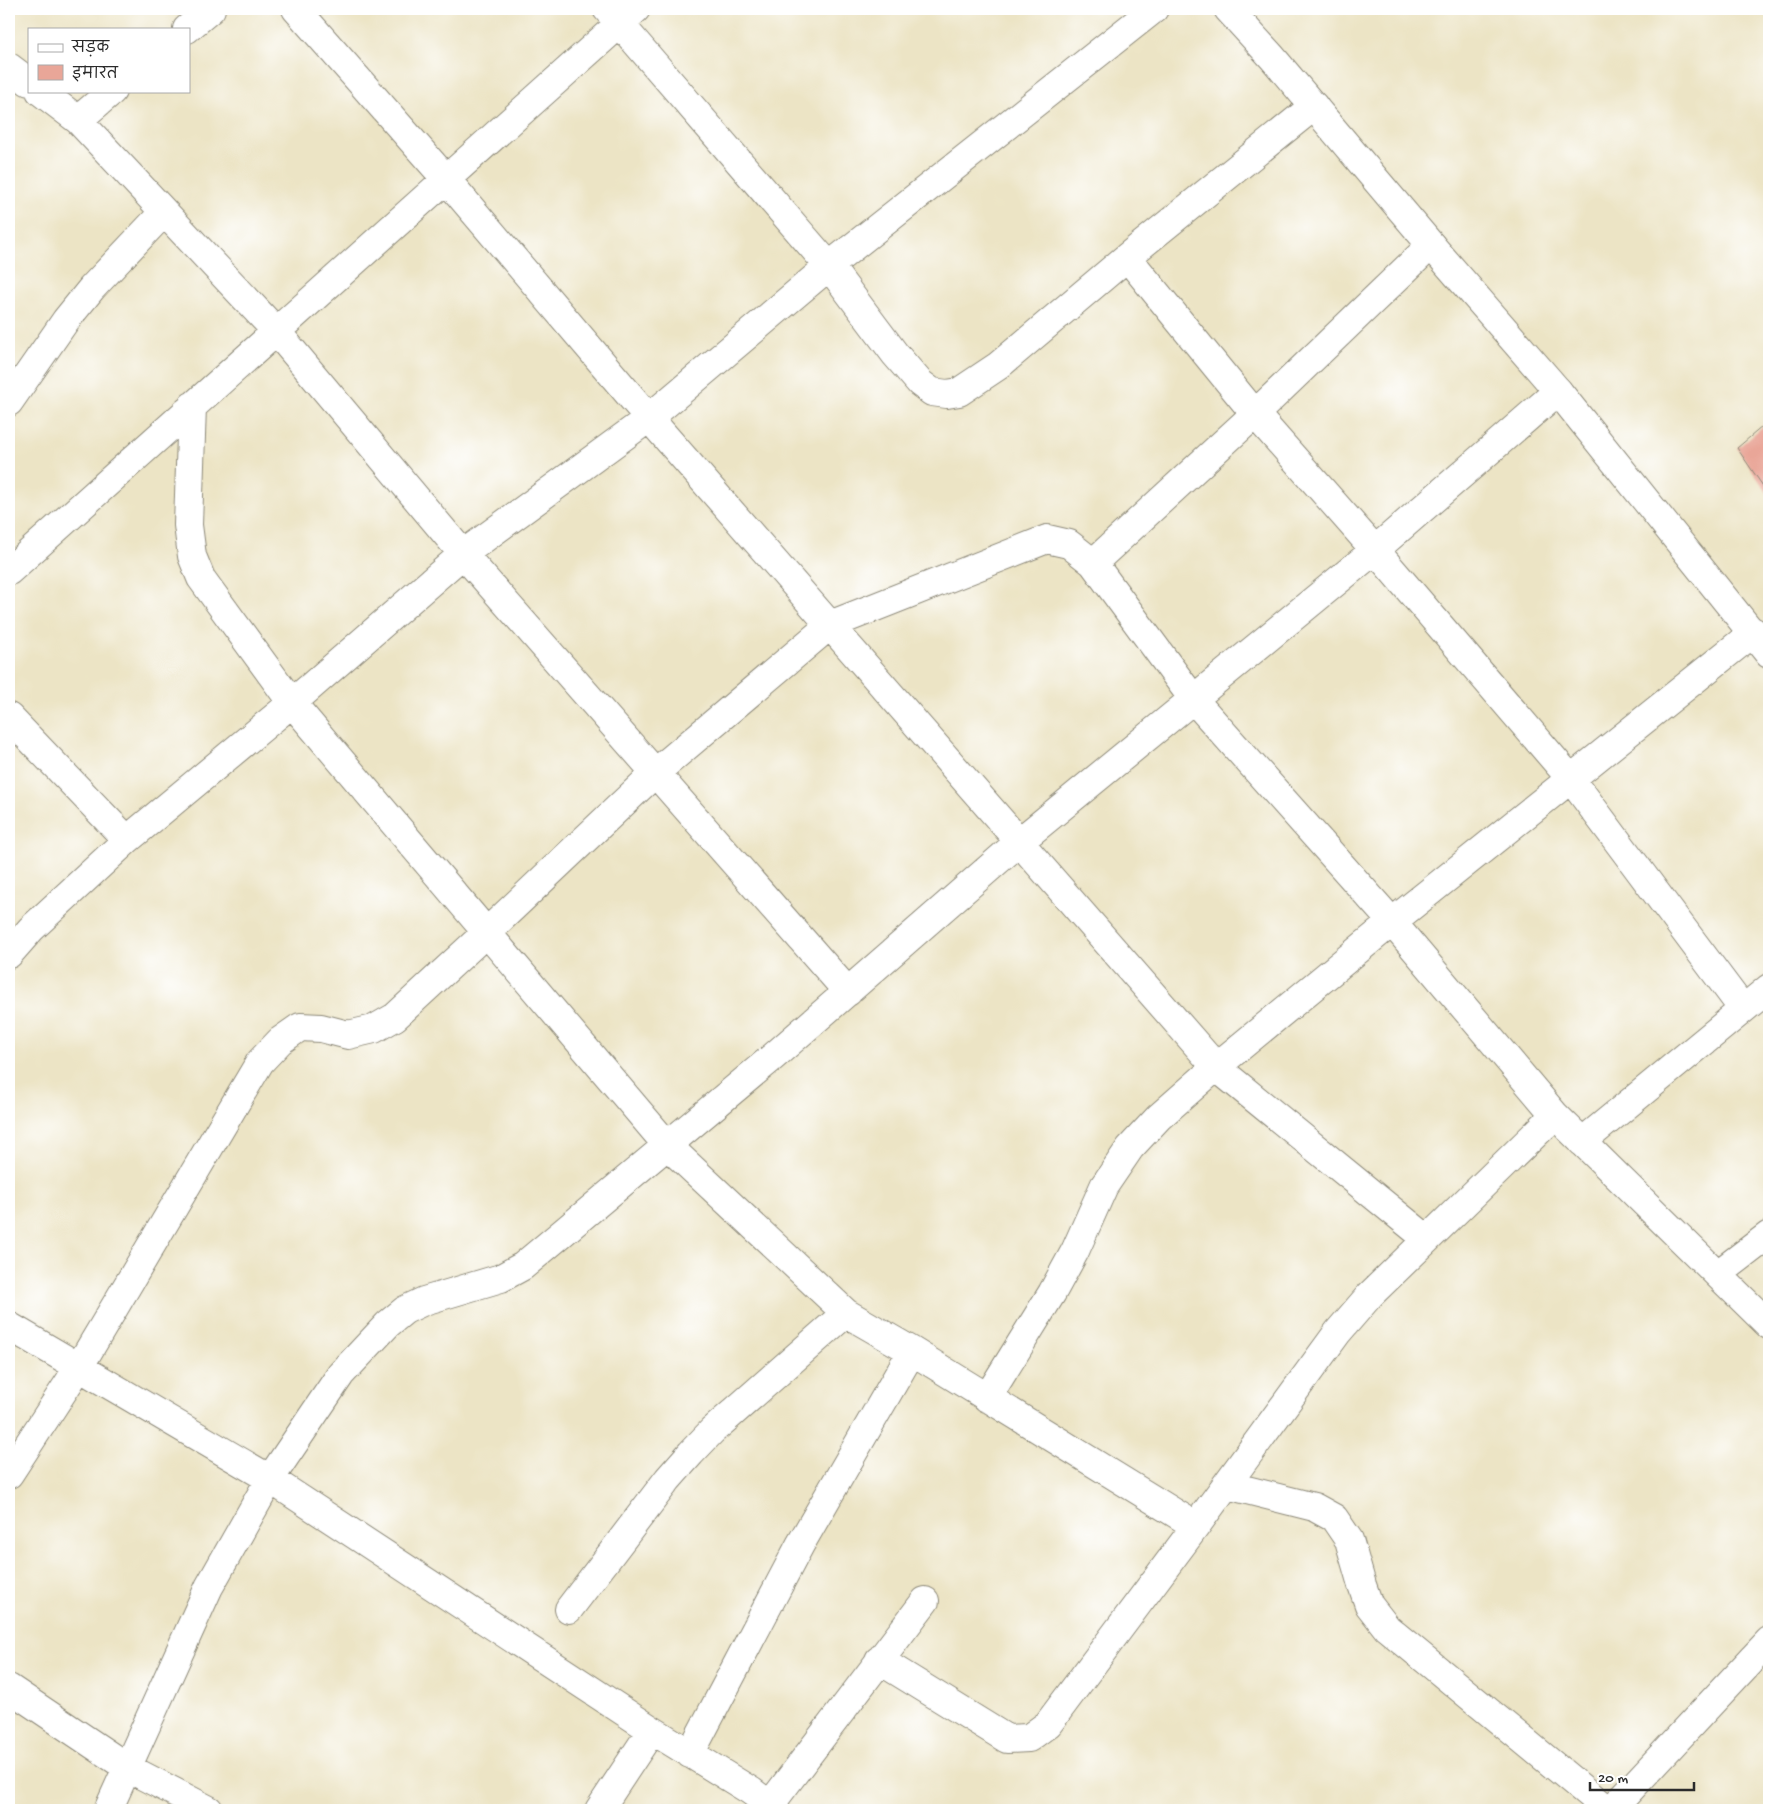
<svg xmlns="http://www.w3.org/2000/svg" width="1778" height="1819" font-family="'Gochi Hand','Playpen Sans Deva',sans-serif">
	<rect width="100%" height="100%" fill="#fff"/>
	<filter id="ink" filterUnits="userSpaceOnUse"><feTurbulence type="fractalNoise" baseFrequency=".02" numOctaves="2"/><feDisplacementMap in="SourceGraphic" scale="10" xChannelSelector="R" yChannelSelector="G"/><feConvolveMatrix kernelMatrix="1 2 1 2 8 2 1 2 1" color-interpolation-filters="sRGB"/></filter>
	<filter id="wash" filterUnits="userSpaceOnUse"><feTurbulence type="fractalNoise" baseFrequency=".0096" numOctaves="4" result="noise"/><feDisplacementMap in="SourceGraphic" scale="20" xChannelSelector="R" yChannelSelector="G"/><feGaussianBlur stdDeviation="1.12" result="paint"/><feColorMatrix in="noise" values="0 0 0 0 0 0 0 0 0 0 0 0 0 0 0 0 0 1.4 0 .05"/><feComposite in="paint" operator="in"/></filter>
	<g filter="url(#wash)">
		<rect width="100%" height="100%" fill="#ece4c5"/>
		<g id="blocks">
			<path fill="#e9a698" d="M 1769,421 L 1769,495 L 1737,448 Z"/>
		</g>
	</g>
	<g filter="url(#ink)">
		<use href="#blocks" fill-opacity="0" stroke="#8c8878" stroke-width="1"/>
		<g fill="none" stroke-linecap="round" stroke-linejoin="round">
			<g stroke="#8c8878" stroke-width="30">
				<path id="minor" d="M 296,9 L 446,179 L 649,418 L 1216,1067 L 1427,1239
					M 607,9 L 829,266 L 895,354 L 920,383 L 932,392 L 947,394 L 959,392 L 998,366 L 1127,257 L 1314,106
					M 187,29 L 211,9
					M 9,67 L 29,82
					M 40,91 L 78,120 L 276,331 L 463,554 L 848,992
					M 78,120 L 112,91
					M 1127,257 L 1255,414 L 1375,550 L 1571,779 L 1743,1009
					M 9,402 L 66,320 L 92,288 L 164,212
					M 192,406 L 188,525 L 192,556 L 201,578 L 292,703 L 667,1145 L 846,1313 L 912,1351 L 1196,1526
					M 1093,563 L 1255,414 L 1431,245
					M 9,571 L 636,9
					M 9,717 L 127,840
					M 9,954 L 31,929 L 127,840 L 292,703 L 463,554 L 649,418 L 829,266 L 1154,9
					M 1582,1142 L 1769,988
					M 1718,1274 L 1769,1235
					M 9,1326 L 270,1479 L 652,1730 L 751,1791 L 776,1810
					M 987,1398 L 1052,1293 L 1075,1251 L 1104,1186 L 1130,1148 L 1159,1117 L 1216,1067 L 1392,922 L 1754,632
					M 9,1474 L 79,1367 L 260,1062 L 280,1041 L 300,1027 L 321,1028 L 348,1035 L 374,1029 L 395,1017 L 487,932 L 655,773 L 830,625 L 1047,539 L 1069,544 L 1093,563 L 1194,700 L 1392,922 L 1555,1115 L 1769,1325
					M 1227,1485 L 1314,1507 L 1334,1518 L 1349,1540 L 1362,1585 L 1369,1605 L 1387,1628 L 1608,1810
					M 569,1609 L 668,1479 L 691,1453 L 712,1431 L 846,1313
					M 879,1660 L 1007,1739 L 1029,1738 L 1048,1724 L 1196,1526 L 1338,1332 L 1370,1295 L 1555,1115
					M 9,1688 L 128,1768 L 209,1810
					M 690,1754 L 800,1545 L 912,1351
					M 770,1805 L 925,1601
					M 108,1810 L 209,1587 L 270,1479 L 341,1374 L 388,1324 L 405,1310 L 424,1301 L 501,1278 L 523,1266 L 774,1056 L 1019,842 L 1375,550 L 1558,391
					M 599,1810 L 652,1730
					M 1611,1810 L 1769,1641"/>
			</g>
			<g stroke="#8c8878" stroke-width="30">
				<path id="secondary" d="M 1228,9 L 1272,57 L 1431,245 L 1558,391 L 1769,654"/>
			</g>
			<use href="#minor" stroke="#fff" stroke-width="28"/>
			<use href="#secondary" stroke="#fff" stroke-width="28"/>
		</g>
	</g>
	<rect width="1778" height="1819" fill="none" stroke="#fff" stroke-width="30"/>
	<rect x="28" y="28" width="162" height="65" fill="#ffffff" stroke="#aaaaaa"/>
	<rect x="38" y="44" width="25" height="8" fill="#ffffff" stroke="#aaaaaa"/>
	<text x="72" y="52" font-size="15" fill="#2b2b2b">सड़क</text>
	<rect x="38" y="65" width="25" height="15" fill="#e9a698" stroke="#aaaaaa"/>
	<text x="72" y="78" font-size="15" fill="#2b2b2b">इमारत</text>
	<path d="M1590 1782v8h104v-8" fill="none" stroke="#2b2b2b" stroke-width="2.5"/>
	<text x="1598" y="1782" font-size="15" fill="#2b2b2b" stroke="#ffffff" stroke-width="4" paint-order="stroke">20 m</text>
</svg>
